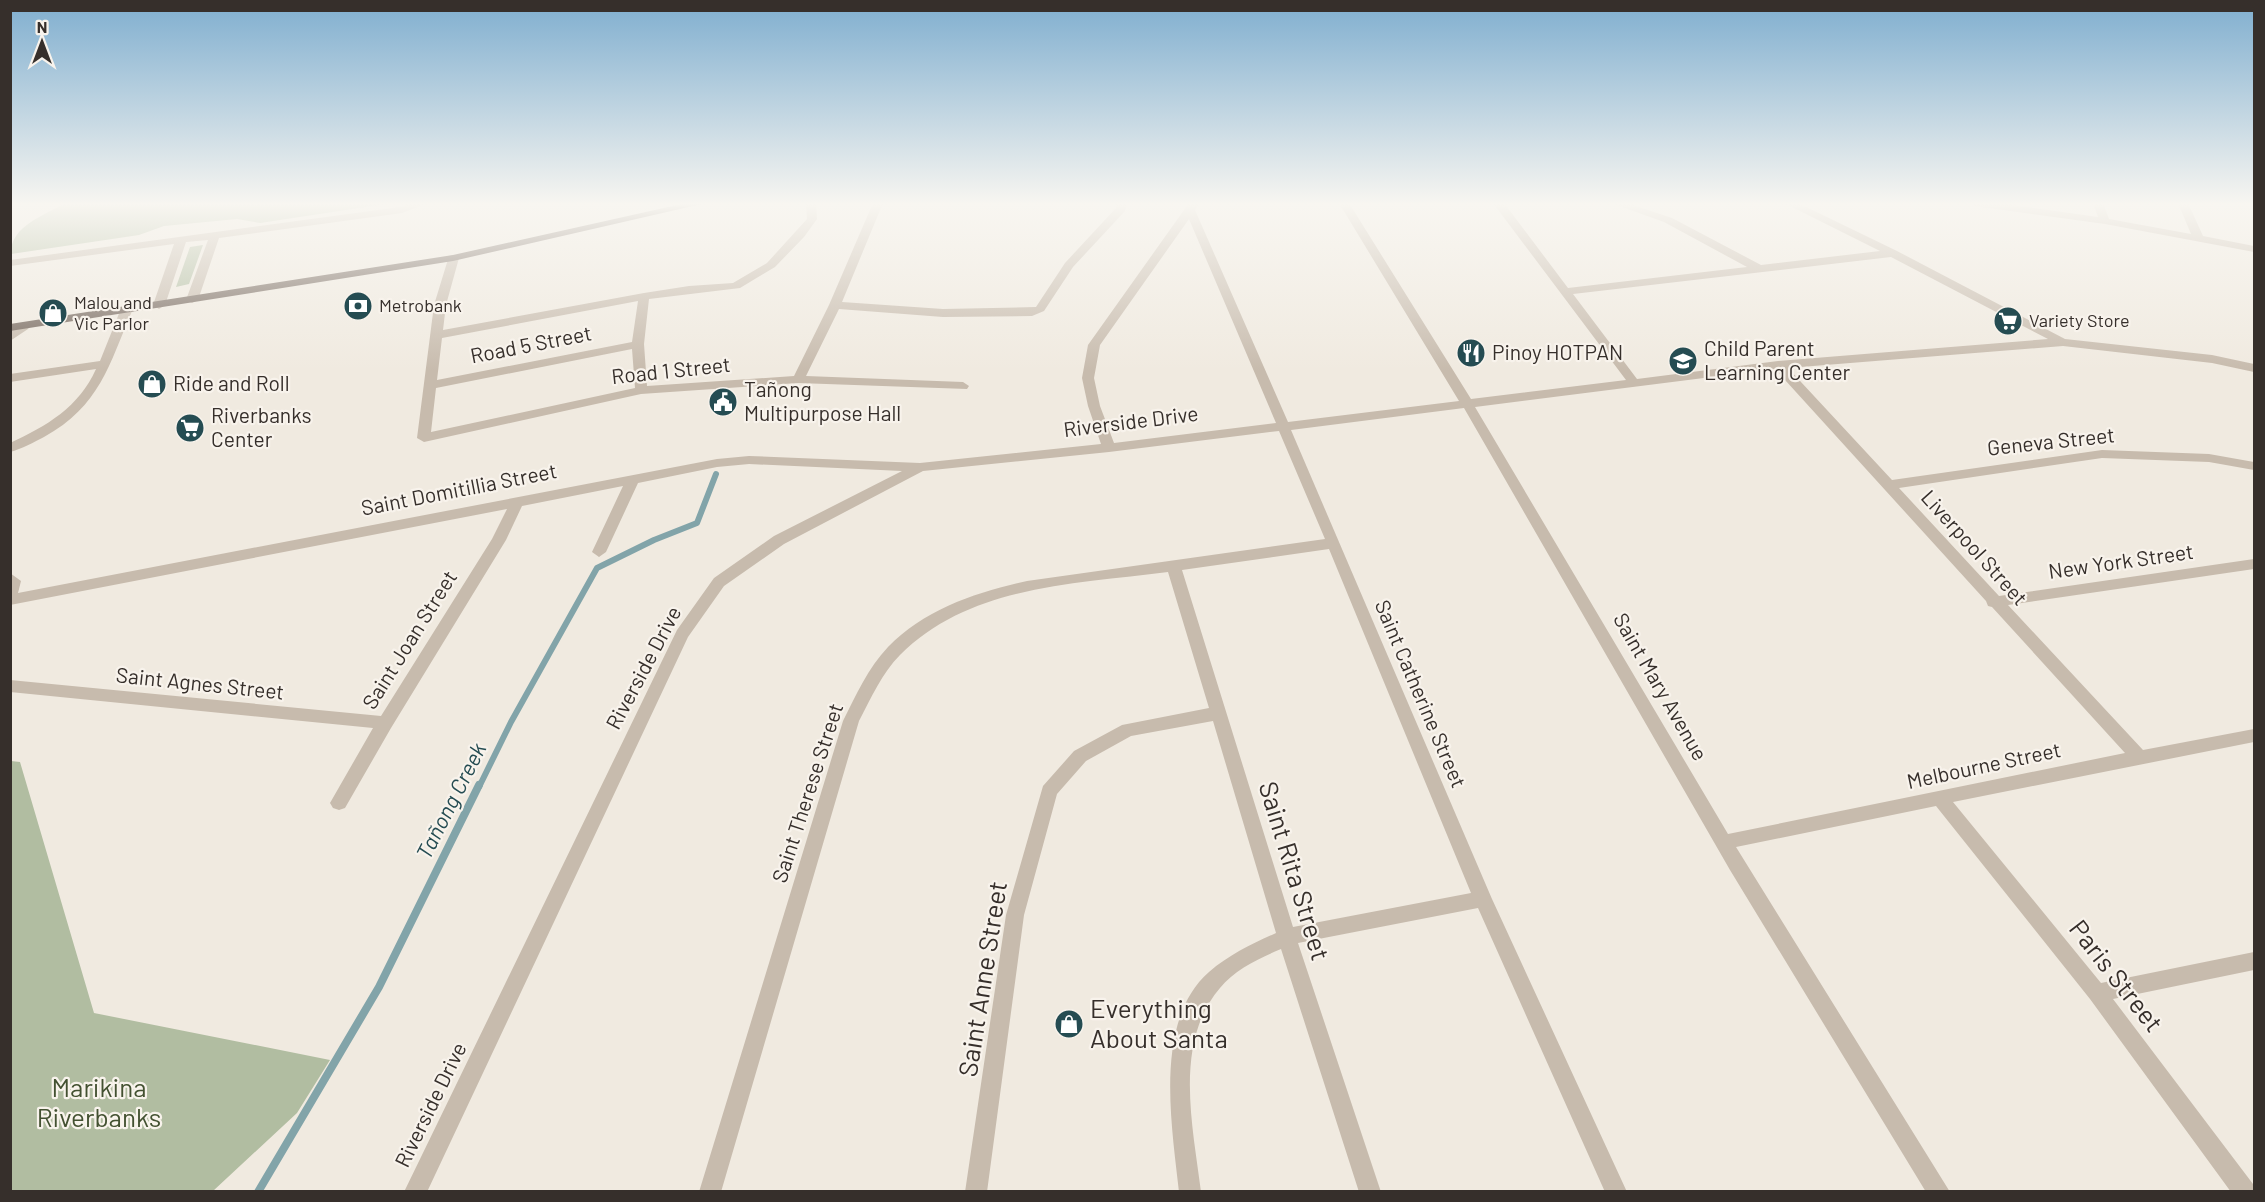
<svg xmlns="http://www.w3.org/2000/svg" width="2265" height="1202" font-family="Barlow,sans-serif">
	<rect width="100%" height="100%" fill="#f0eae0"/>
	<path fill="#b1bda1" d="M 65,203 L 392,203 L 260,223 L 237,219 L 164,226 L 139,235 L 11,254 C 10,226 44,216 65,203 Z
		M 203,245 L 189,284 L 176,287 L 190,247 Z
		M 11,761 L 20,762 L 94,1013 L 330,1060 L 297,1113 L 213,1191 L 11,1191 Z"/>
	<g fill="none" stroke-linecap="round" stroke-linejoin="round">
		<path stroke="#82a4a9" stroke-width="6" d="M 479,787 L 511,722 L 597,568 L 654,540 L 697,523 L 716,474"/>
		<path stroke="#82a4a9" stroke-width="8" d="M 258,1192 L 379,987 L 479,785"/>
		<path fill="#c7bbad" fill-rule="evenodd" d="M 412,203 L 428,203 L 402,213 L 219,238 L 198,300 L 192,303 L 186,300 L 208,240 L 186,242 L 165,305 L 159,309 L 153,305 L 174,244 L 10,266 L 10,260 L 400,207 Z
			M 806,203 L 816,203 L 817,219 L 804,237 L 775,267 L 740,288 L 649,299 L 644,344 L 647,386 L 794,376 L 829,305 L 873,203 L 883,203 L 842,302 L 943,309 L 1036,307 L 1065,263 L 1116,208 L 1117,203 L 1127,203 L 1125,211 L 1073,267 L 1044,311 L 1032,316 L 943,317 L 839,309 L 806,376 L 963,382 L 969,386 L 967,389 L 798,383 L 641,394 L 424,442 L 417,438 L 434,305 L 449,256 L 453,255 L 459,258 L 446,305 L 443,330 L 644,293 L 689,286 L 733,283 L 767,263 L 807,219 ZM 638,301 L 632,342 L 437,380 L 442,338 ZM 632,349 L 635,388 L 431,432 L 436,388 Z
			M 1189,203 L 1198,205 L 1195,210 L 1288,422 L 1459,401 L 1339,203 L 1349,203 L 1471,399 L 1626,380 L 1493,203 L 1504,203 L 1568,288 L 1747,267 L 1664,222 L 1611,203 L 1627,203 L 1672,218 L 1761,265 L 1880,251 L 1784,203 L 1798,203 L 1897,251 L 2065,339 L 2212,355 L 2254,364 L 2254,372 L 2212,363 L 2063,346 L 1788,368 L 1892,480 L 2102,450 L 2209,454 L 2254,462 L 2254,470 L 2209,462 L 2102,458 L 1899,488 L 1999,596 L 2254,559 L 2254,569 L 2008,605 L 2143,750 L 2254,729 L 2254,742 L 1953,802 L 2101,983 L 2254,952 L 2254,970 L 2113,999 L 2253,1184 L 2254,1192 L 2231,1192 L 2090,999 L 1936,806 L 1736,847 L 1950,1192 L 1926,1192 L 1730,870 L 1464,408 L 1291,430 L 1492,899 L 1627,1192 L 1605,1192 L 1478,908 L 1298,943 L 1381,1192 L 1359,1192 L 1281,949 C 1260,958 1235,969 1220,988 C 1173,1043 1193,1126 1201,1192 L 1179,1192 C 1172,1126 1153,1021 1209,972 C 1230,954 1252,944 1276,933 L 1213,721 L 1131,736 L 1086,761 L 1057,794 L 1024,915 L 987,1192 L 965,1192 L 1006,915 L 1043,786 L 1074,751 L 1122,725 L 1209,708 L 1168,572 C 1076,584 970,585 900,655 C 882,673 871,698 859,721 L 721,1192 L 699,1192 L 843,721 C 856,695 868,668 888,647 C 925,609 977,592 1027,581 L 1325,539 L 1279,431 L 1109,452 L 923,471 L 784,544 L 724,586 L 688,637 L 427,1192 L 404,1192 L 677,630 L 714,578 L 774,536 L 902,471 L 749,464 L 717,467 L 638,483 L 606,552 L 599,557 L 592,552 L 623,486 L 522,506 L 506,540 L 391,728 L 345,808 L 339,810 L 333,808 L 330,803 L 373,728 L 10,692 L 10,680 L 381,716 L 492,539 L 507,509 L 10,605 L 10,573 L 21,581 L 18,593 L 717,459 L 749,456 L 920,463 L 1101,444 L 1088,406 L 1082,378 L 1088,345 ZM 1189,219 L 1276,423 L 1114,443 L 1100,406 L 1094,378 L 1100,345 ZM 1891,257 L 2048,339 L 1778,361 L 1637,379 L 1573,294 ZM 1775,369 L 1986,601 L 1988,606 L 1992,607 L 2125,753 L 1728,834 L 1475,407 ZM 1329,549 L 1471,893 L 1293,927 L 1182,570 Z
			M 1969,203 L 1998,203 L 2098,217 L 2093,203 L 2103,203 L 2109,219 L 2191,234 L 2178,203 L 2188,203 L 2203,236 L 2254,246 L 2254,252 L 2105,224 L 1974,206 Z
			M 126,307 L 132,311 C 109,365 100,406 44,437 C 34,442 22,449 10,452 L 10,443 C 47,426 79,407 96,369 L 10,382 L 10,374 L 100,361 L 120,311 Z
			M 24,322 L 30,326 L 28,329 L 10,341 L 10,331 Z"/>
		<path fill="#76685e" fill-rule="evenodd" d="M 686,203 L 706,203 L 453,261 L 10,331 L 10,324 L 453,255 Z"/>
	</g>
	<linearGradient id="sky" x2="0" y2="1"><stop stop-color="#7faecf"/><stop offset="0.55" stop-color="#f8f6f1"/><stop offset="1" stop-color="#f8f6f1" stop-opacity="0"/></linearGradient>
	<rect width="2265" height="371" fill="url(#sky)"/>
	<defs>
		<g id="bank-disc" transform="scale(1.5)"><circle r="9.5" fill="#254c52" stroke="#f8f3ec"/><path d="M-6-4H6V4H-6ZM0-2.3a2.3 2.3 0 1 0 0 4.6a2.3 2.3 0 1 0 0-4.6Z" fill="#fff"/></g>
		<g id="shop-disc" transform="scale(1.5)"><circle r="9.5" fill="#254c52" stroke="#f8f3ec"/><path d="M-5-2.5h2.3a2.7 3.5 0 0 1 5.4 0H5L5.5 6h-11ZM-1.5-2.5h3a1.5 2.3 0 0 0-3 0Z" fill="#fff"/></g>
		<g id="supermarket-disc" transform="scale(1.5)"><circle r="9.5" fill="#254c52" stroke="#f8f3ec"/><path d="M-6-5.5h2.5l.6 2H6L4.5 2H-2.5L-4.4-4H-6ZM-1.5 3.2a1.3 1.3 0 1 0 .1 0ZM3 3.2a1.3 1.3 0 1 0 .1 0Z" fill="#fff"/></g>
		<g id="restaurant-disc" transform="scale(1.5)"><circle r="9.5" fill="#254c52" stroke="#f8f3ec"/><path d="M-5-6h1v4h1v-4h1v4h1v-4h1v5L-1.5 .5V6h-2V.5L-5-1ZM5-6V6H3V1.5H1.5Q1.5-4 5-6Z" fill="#fff"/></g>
		<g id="school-disc" transform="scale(1.5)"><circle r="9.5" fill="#254c52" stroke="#f8f3ec"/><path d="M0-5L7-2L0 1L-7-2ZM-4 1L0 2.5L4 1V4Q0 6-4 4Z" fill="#fff"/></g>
		<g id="civic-disc" transform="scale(1.5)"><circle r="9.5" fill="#254c52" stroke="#f8f3ec"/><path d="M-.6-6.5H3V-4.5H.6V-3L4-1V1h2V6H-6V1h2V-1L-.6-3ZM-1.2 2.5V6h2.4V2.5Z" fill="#fff"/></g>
	</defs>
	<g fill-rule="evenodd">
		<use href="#bank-disc" x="358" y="306"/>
		<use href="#shop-disc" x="53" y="313"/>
		<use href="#supermarket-disc" x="2008" y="321"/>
		<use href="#restaurant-disc" x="1471" y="353"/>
		<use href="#school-disc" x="1683" y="361"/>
		<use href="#shop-disc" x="152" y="384"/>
		<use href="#civic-disc" x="723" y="402"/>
		<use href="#supermarket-disc" x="190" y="428"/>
		<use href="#shop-disc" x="1069" y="1024"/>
	</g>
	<g text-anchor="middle" stroke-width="4.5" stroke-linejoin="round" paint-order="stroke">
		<g font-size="18" fill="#362f2b" stroke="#f8f3ec" text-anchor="start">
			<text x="74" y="309">Malou and<tspan x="74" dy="21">Vic Parlor</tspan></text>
			<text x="379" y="312">Metrobank</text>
			<text x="2029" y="327">Variety Store</text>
		</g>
		<g font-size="21" fill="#362f2b" stroke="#f8f3ec">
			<text transform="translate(531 345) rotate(-11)" y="7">Road 5 Street</text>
			<text transform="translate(671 371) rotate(-6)" y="7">Road 1 Street</text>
			<text transform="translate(1131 422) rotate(-7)" y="7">Riverside Drive</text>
			<text transform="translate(2051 442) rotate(-6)" y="7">Geneva Street</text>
			<text transform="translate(459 490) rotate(-11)" y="7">Saint Domitillia Street</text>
			<text transform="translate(1974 548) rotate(48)" y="7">Liverpool Street</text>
			<text transform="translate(2121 562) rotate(-8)" y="7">New York Street</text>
			<text transform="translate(410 640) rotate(-58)" y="7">Saint Joan Street</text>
			<text transform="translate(644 668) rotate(-62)" y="7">Riverside Drive</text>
			<text transform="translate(200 684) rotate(6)" y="7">Saint Agnes Street</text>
			<text transform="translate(1660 687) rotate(60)" y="7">Saint Mary Avenue</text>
			<text transform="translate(1420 694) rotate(67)" y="7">Saint Catherine Street</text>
			<text transform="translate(1984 766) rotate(-12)" y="7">Melbourne Street</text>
			<text transform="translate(808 793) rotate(-72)" y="7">Saint Therese Street</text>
			<text transform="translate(431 1105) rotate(-64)" y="7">Riverside Drive</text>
		</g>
		<g font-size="21" fill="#362f2b" stroke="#f8f3ec" text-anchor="start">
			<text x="1704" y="356">Child Parent<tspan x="1704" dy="24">Learning Center</tspan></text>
			<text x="1492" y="360">Pinoy HOTPAN</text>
			<text x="173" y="391">Ride and Roll</text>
			<text x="744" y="397">Tañong<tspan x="744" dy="24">Multipurpose Hall</tspan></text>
			<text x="211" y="423">Riverbanks<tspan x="211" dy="24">Center</tspan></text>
		</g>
		<g font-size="22" font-style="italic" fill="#254c52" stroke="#f8f3ec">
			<text transform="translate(451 801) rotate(-63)" y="8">Tañong Creek</text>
		</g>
		<g font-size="26" fill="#362f2b" stroke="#f8f3ec">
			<text transform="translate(1294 871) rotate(73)" y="9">Saint Rita Street</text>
			<text transform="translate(2116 976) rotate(52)" y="9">Paris Street</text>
			<text transform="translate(983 979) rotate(-81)" y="9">Saint Anne Street</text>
		</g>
		<g font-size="26" fill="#362f2b" stroke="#f8f3ec" text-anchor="start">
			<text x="1090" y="1018">Everything<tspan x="1090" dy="30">About Santa</tspan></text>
		</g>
		<g font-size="26" fill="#435131" stroke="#f8f3ec">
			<text x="99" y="1097">Marikina<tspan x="99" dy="30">Riverbanks</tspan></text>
		</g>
	</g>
	<rect width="2265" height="1202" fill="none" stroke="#362f2b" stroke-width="24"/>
	<g transform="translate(42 42)" stroke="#f8f3ec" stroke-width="4.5" paint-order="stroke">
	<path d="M0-4.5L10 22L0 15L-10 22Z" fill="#362f2b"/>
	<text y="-9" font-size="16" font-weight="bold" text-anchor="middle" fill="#362f2b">N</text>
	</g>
</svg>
